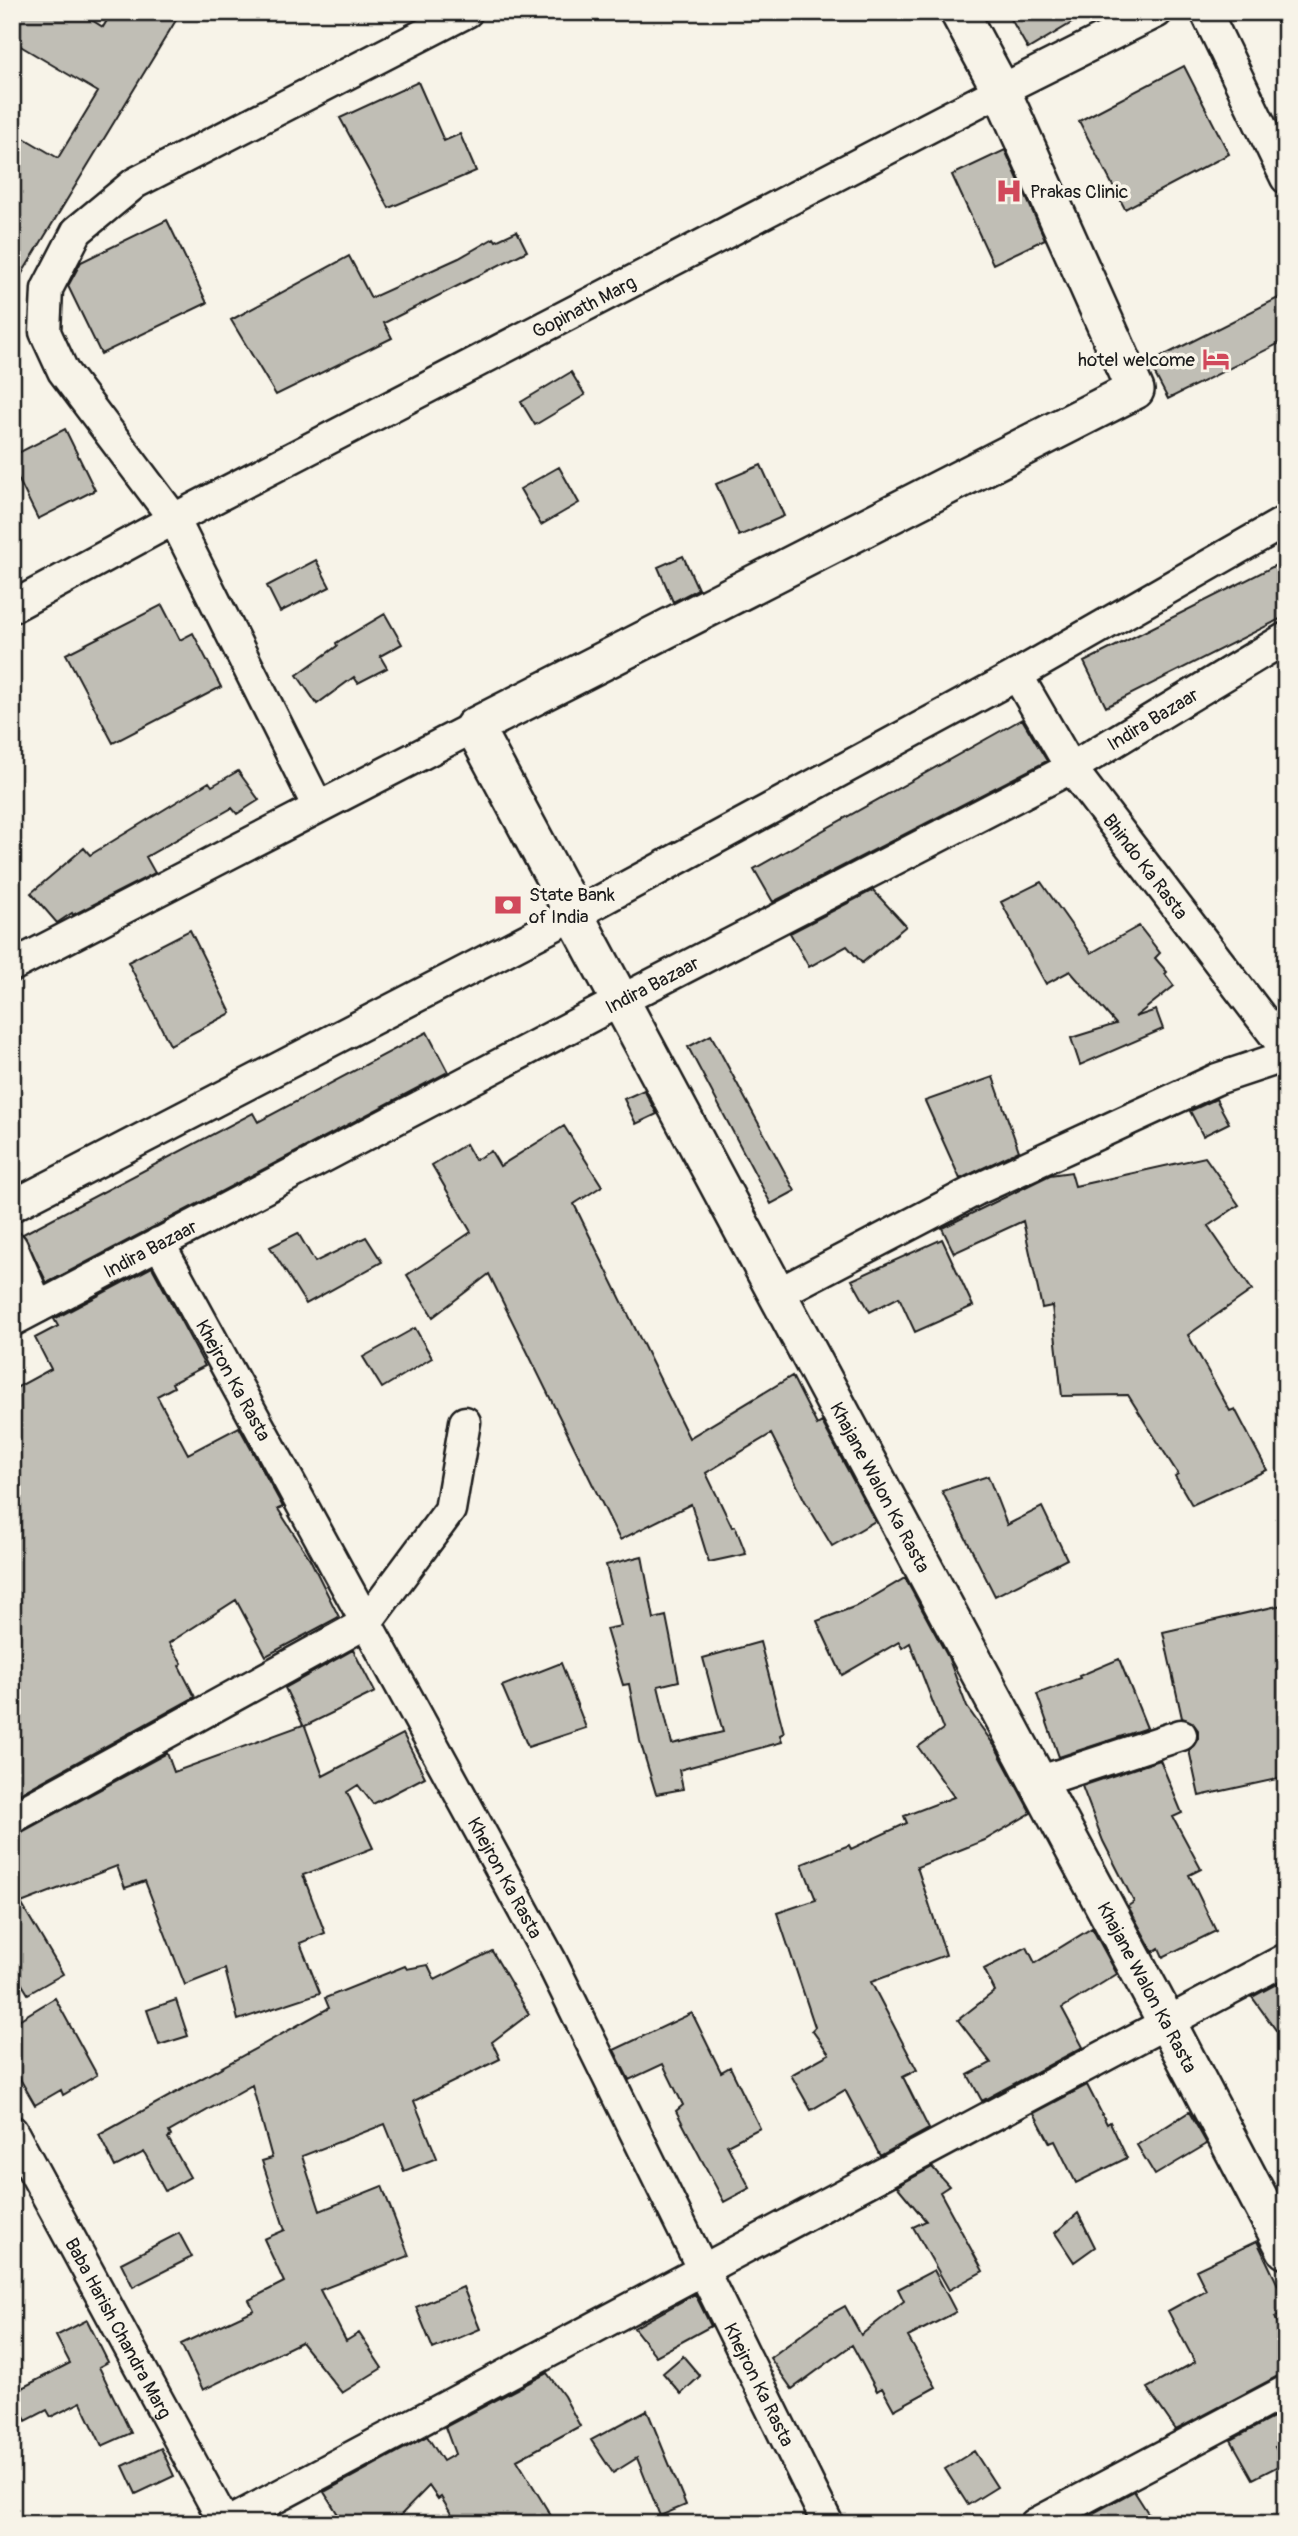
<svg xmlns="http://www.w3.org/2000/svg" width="1298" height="2536" font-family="Pangolin,sans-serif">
	<rect width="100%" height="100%" fill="#f7f3e8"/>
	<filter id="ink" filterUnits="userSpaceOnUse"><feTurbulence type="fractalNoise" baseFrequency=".0143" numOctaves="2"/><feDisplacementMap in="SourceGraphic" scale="14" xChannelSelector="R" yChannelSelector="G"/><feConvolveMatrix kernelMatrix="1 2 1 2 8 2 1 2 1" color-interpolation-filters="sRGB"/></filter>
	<g filter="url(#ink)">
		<path fill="#c0beb5" stroke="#1c1c1c" stroke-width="2" d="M 12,12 L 79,12 L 103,27 L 112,12 L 181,12 L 12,290 L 12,131 L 58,158 L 98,92 L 12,41 Z
			M 1007,12 L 1090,12 L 1028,49 Z
			M 1184,66 L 1229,154 L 1125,209 L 1079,121 Z
			M 418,82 L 444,141 L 460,134 L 476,171 L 389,208 L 340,118 Z
			M 1005,150 L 1045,239 L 993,264 L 952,175 Z
			M 167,220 L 207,303 L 101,354 L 68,286 L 81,262 Z
			M 517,231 L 527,251 L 384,323 L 392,338 L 276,395 L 231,320 L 349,256 L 371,298 L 459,258 L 494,238 L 496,241 Z
			M 1286,294 L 1286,340 L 1168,399 L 1149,363 Z
			M 571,372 L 585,395 L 535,425 L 521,402 Z
			M 65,429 L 95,490 L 38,519 L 12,466 L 12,456 Z
			M 761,465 L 784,516 L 739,536 L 716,484 Z
			M 559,467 L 579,503 L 541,525 L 520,489 Z
			M 683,556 L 698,589 L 673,602 L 658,567 Z
			M 316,560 L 330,587 L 280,612 L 267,586 Z
			M 1286,560 L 1286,616 L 1106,707 L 1084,662 Z
			M 162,605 L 180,640 L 193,633 L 221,687 L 113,743 L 66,654 Z
			M 385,614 L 402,644 L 380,656 L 387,668 L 358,683 L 354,677 L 317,704 L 297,675 L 337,646 L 336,643 Z
			M 1022,719 L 1047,761 L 773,902 L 754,869 Z
			M 238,771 L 259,800 L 237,814 L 232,808 L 146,857 L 155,873 L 73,915 L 72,913 L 57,923 L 31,893 L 84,848 L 90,855 L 209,782 L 212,786 Z
			M 1041,882 L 1091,953 L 1139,926 L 1160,953 L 1155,958 L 1167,972 L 1165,974 L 1174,986 L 1135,1017 L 1156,1010 L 1163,1029 L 1080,1065 L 1071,1038 L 1116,1024 L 1070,971 L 1046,984 L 1001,902 Z
			M 873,890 L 906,926 L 862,963 L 847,946 L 809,967 L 790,933 Z
			M 190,930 L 231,1013 L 170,1045 L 128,962 Z
			M 427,1032 L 448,1072 L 47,1283 L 23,1234 L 253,1113 L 258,1122 Z
			M 711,1035 L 795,1191 L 771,1204 L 688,1047 Z
			M 993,1077 L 1019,1151 L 960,1179 L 925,1101 Z
			M 644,1090 L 657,1114 L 636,1124 L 624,1099 Z
			M 1216,1099 L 1229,1123 L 1203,1136 L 1190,1111 Z
			M 564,1126 L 602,1186 L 574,1204 L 689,1438 L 792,1376 L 817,1425 L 822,1422 L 875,1521 L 832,1546 L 805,1501 L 771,1434 L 706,1473 L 732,1527 L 735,1526 L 746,1554 L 709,1562 L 691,1504 L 620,1540 L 489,1274 L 433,1317 L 407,1275 L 471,1232 L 432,1165 L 466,1144 L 475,1160 L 491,1151 L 500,1166 Z
			M 1205,1157 L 1239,1205 L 1208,1226 L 1252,1290 L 1188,1335 L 1230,1411 L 1235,1409 L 1267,1470 L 1192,1505 L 1175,1476 L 1178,1474 L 1128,1395 L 1062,1396 L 1052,1306 L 1042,1308 L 1023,1221 L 954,1253 L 942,1228 L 1050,1175 L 1071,1172 L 1075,1186 Z
			M 298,1233 L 315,1262 L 366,1237 L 382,1262 L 306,1304 L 270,1247 Z
			M 942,1239 L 973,1306 L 915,1332 L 899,1297 L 870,1312 L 852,1280 Z
			M 152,1267 L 205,1366 L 172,1383 L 174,1387 L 157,1396 L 188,1454 L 239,1427 L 283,1507 L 278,1509 L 310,1559 L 339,1617 L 266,1656 L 236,1600 L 169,1643 L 182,1663 L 179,1666 L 195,1697 L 12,1798 L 12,1390 L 51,1369 L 35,1338 L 58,1326 L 54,1319 Z
			M 415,1328 L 432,1358 L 382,1388 L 363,1357 Z
			M 988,1476 L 1007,1525 L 1042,1507 L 1067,1559 L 995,1596 L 942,1491 Z
			M 642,1556 L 654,1619 L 666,1616 L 679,1681 L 658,1686 L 672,1744 L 723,1732 L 703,1658 L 760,1642 L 784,1733 L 780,1735 L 782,1742 L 679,1770 L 683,1789 L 656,1794 L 640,1741 L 629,1684 L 623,1685 L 606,1629 L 621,1626 L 606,1565 Z
			M 905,1578 L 948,1657 L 967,1707 L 996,1748 L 1031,1813 L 985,1840 L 917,1867 L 946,1955 L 871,1982 L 917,2070 L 903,2077 L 929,2129 L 880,2156 L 845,2090 L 811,2110 L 791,2075 L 829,2054 L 812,2030 L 815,2027 L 777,1913 L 816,1900 L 802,1864 L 849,1845 L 851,1849 L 907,1823 L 904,1816 L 954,1797 L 918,1747 L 943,1729 L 910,1643 L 902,1648 L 899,1642 L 842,1675 L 817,1621 L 859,1605 Z
			M 1286,1604 L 1286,1777 L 1199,1796 L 1189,1750 L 1198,1739 L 1198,1730 L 1192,1722 L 1182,1718 L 1163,1632 Z
			M 353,1650 L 375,1692 L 305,1726 L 323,1776 L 403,1734 L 425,1777 L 373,1804 L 358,1785 L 347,1792 L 373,1848 L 303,1875 L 325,1933 L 300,1943 L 320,1993 L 238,2020 L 225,1969 L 185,1985 L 145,1881 L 125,1888 L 117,1866 L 21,1903 L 63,1974 L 28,1994 L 12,1968 L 12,1835 L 20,1833 L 167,1753 L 174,1772 L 303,1725 L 285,1688 Z
			M 1119,1659 L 1147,1728 L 1059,1757 L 1037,1694 L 1080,1678 L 1079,1676 Z
			M 561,1663 L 586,1728 L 528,1747 L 502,1686 Z
			M 1160,1760 L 1182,1813 L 1173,1817 L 1201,1869 L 1189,1875 L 1216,1931 L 1163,1957 L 1159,1948 L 1153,1952 L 1128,1906 L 1134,1902 L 1103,1841 L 1082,1786 Z
			M 1092,1928 L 1117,1974 L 1062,2008 L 1083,2047 L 982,2101 L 968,2075 L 991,2063 L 958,2020 L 995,1991 L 984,1969 L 1027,1947 L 1035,1963 Z
			M 492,1951 L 529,2014 L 492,2042 L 500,2059 L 414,2101 L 437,2158 L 404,2171 L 385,2124 L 302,2156 L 320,2211 L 382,2186 L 409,2256 L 320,2290 L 346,2341 L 359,2333 L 382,2368 L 342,2393 L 301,2342 L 203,2390 L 181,2344 L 254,2310 L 249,2300 L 284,2282 L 264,2239 L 285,2230 L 262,2161 L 272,2158 L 252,2085 L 169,2132 L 171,2136 L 168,2138 L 190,2177 L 165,2191 L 144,2152 L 115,2167 L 99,2135 L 329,2008 L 325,1998 L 405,1966 L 407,1969 L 428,1965 L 435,1980 Z
			M 1286,1979 L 1286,2044 L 1252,1997 Z
			M 55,1998 L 97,2075 L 63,2095 L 61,2090 L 35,2105 L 12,2065 L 12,2024 Z
			M 176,2000 L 188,2036 L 159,2045 L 147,2010 Z
			M 692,2013 L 721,2072 L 730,2067 L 760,2128 L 727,2145 L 750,2188 L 724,2202 L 676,2111 L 683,2105 L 663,2064 L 629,2080 L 614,2050 Z
			M 1087,2085 L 1107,2124 L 1110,2122 L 1127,2158 L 1076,2183 L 1055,2141 L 1050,2143 L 1034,2113 Z
			M 1189,2112 L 1207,2144 L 1155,2175 L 1137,2145 Z
			M 932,2167 L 949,2186 L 940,2192 L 983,2271 L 949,2290 L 913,2227 L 926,2221 L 897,2186 Z
			M 1078,2213 L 1095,2247 L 1074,2262 L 1055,2233 Z
			M 179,2233 L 192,2257 L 133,2287 L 121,2263 Z
			M 1257,2241 L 1286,2302 L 1286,2312 L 1275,2317 L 1286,2341 L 1286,2374 L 1278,2376 L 1176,2430 L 1147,2388 L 1195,2362 L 1168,2311 L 1206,2290 L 1196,2270 Z
			M 934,2270 L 956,2312 L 908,2337 L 936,2387 L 894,2410 L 882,2388 L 877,2391 L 852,2345 L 792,2389 L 770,2358 L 825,2317 L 845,2306 L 861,2335 L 904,2301 L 898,2289 Z
			M 463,2287 L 480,2329 L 433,2349 L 416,2307 Z
			M 695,2294 L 711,2326 L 656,2356 L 634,2328 Z
			M 87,2320 L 108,2362 L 99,2367 L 131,2433 L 102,2446 L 81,2402 L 51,2417 L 47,2410 L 26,2421 L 12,2393 L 70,2363 L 56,2336 Z
			M 683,2356 L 700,2376 L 681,2394 L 663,2373 Z
			M 547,2373 L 564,2396 L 580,2426 L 517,2460 L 556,2524 L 457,2524 L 441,2497 L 438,2499 L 429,2486 L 392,2524 L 344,2524 L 324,2492 L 427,2436 L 443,2461 L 455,2454 L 445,2427 Z
			M 647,2410 L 686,2505 L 660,2516 L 637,2458 L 613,2473 L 591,2440 Z
			M 1286,2411 L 1286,2442 L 1275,2447 L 1284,2463 L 1253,2479 L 1231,2440 Z
			M 161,2448 L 174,2476 L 136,2494 L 123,2466 Z
			M 974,2451 L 997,2487 L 968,2505 L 945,2469 Z
			M 1134,2491 L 1155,2524 L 1073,2524 Z"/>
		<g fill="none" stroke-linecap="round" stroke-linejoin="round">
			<g stroke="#1c1c1c" stroke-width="35">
				<g id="minor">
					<path d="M 1206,12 L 1286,178"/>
					<path id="s1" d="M 12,607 L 174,519 L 1001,90 L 1157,12"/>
					<path id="s2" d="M 1017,675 L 1071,768 L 1286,1050"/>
					<path d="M 318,807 L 174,519 L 63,371 L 45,332 L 47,289 L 77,231 L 135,183 L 467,12"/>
					<path d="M 12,966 L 474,727"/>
					<path d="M 12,1206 L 574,915 L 1017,675 L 1286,521"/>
					<path id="s3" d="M 159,1243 L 551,1961 L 828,2524"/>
					<path d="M 12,1247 L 38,1307"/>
					<path d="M 777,1294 L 976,1190 L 1217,1079 L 1286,1056"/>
					<path id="s4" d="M 12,1321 L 620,1001 L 1071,768 L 1286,638"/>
					<path d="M 1038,1782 L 1181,1735"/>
					<path d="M 12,1818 L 366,1623 L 450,1510 L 465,1422"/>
					<path id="s5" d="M 12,2131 L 225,2524"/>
					<path d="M 226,2524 L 1286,1959"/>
					<path d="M 1035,2524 L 1286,2391"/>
				</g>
			</g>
			<g stroke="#1c1c1c" stroke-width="42">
				<g id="tertiary">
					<path id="s6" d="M 959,12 L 1001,90 L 1135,390 L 474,727 L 1166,2021 L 1286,2250"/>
				</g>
			</g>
			<use href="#minor" stroke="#f7f3e8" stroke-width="30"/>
			<use href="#tertiary" stroke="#f7f3e8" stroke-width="37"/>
		</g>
	</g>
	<defs>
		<g id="hospital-bare" transform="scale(2.1)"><path d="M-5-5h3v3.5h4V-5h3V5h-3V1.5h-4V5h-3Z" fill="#d1495b" stroke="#f7f3e8" stroke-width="2.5" paint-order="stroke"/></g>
		<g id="hotel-bare" transform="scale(2.1)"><path d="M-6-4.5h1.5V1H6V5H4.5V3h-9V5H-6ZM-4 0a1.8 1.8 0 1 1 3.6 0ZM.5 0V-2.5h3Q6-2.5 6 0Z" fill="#d1495b" stroke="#f7f3e8" stroke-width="2.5" paint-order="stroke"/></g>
		<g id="bank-bare" transform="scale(2.1)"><path d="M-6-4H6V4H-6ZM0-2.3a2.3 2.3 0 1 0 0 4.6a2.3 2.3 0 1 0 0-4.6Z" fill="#d1495b" stroke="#f7f3e8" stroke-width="2.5" paint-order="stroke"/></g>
	</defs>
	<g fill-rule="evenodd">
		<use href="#hospital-bare" x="1009" y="191"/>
		<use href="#hotel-bare" x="1216" y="359"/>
		<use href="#bank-bare" x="508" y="905"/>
	</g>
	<g text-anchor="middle" stroke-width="7" stroke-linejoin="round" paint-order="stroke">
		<g font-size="19" fill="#1c1c1c" stroke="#f7f3e8" text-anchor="start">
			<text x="1030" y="198">Prakas Clinic</text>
			<text x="1195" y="366" text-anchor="end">hotel welcome</text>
			<text x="529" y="901">State Bank<tspan x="529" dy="22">of India</tspan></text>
		</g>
		<g font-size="19" fill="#1c1c1c" stroke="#f7f3e8">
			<text dy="7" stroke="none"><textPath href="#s1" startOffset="646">Gopinath Marg</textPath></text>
			<text dy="7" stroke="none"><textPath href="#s4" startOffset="1290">Indira Bazaar</textPath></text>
			<text dy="7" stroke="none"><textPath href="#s2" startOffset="231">Bhindo Ka Rasta</textPath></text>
			<text dy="7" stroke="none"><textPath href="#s4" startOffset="723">Indira Bazaar</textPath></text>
			<text dy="7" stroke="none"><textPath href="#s4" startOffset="156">Indira Bazaar</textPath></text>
			<text dy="7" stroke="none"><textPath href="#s3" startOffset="156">Khejron Ka Rasta</textPath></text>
			<text dy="7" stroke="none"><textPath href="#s6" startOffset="2021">Khajane Walon Ka Rasta</textPath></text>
			<text dy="7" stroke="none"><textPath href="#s3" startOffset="723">Khejron Ka Rasta</textPath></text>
			<text dy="7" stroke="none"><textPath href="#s6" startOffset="2588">Khajane Walon Ka Rasta</textPath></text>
			<text dy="7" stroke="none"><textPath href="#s5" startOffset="224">Baba Harish Chandra Marg</textPath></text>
			<text dy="7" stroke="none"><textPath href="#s3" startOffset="1290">Khejron Ka Rasta</textPath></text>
		</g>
	</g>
	<rect width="1298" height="2536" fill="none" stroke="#f7f3e8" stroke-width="42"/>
	<rect x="21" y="21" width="1256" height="2494" fill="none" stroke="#1c1c1c" stroke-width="2.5" filter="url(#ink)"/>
</svg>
